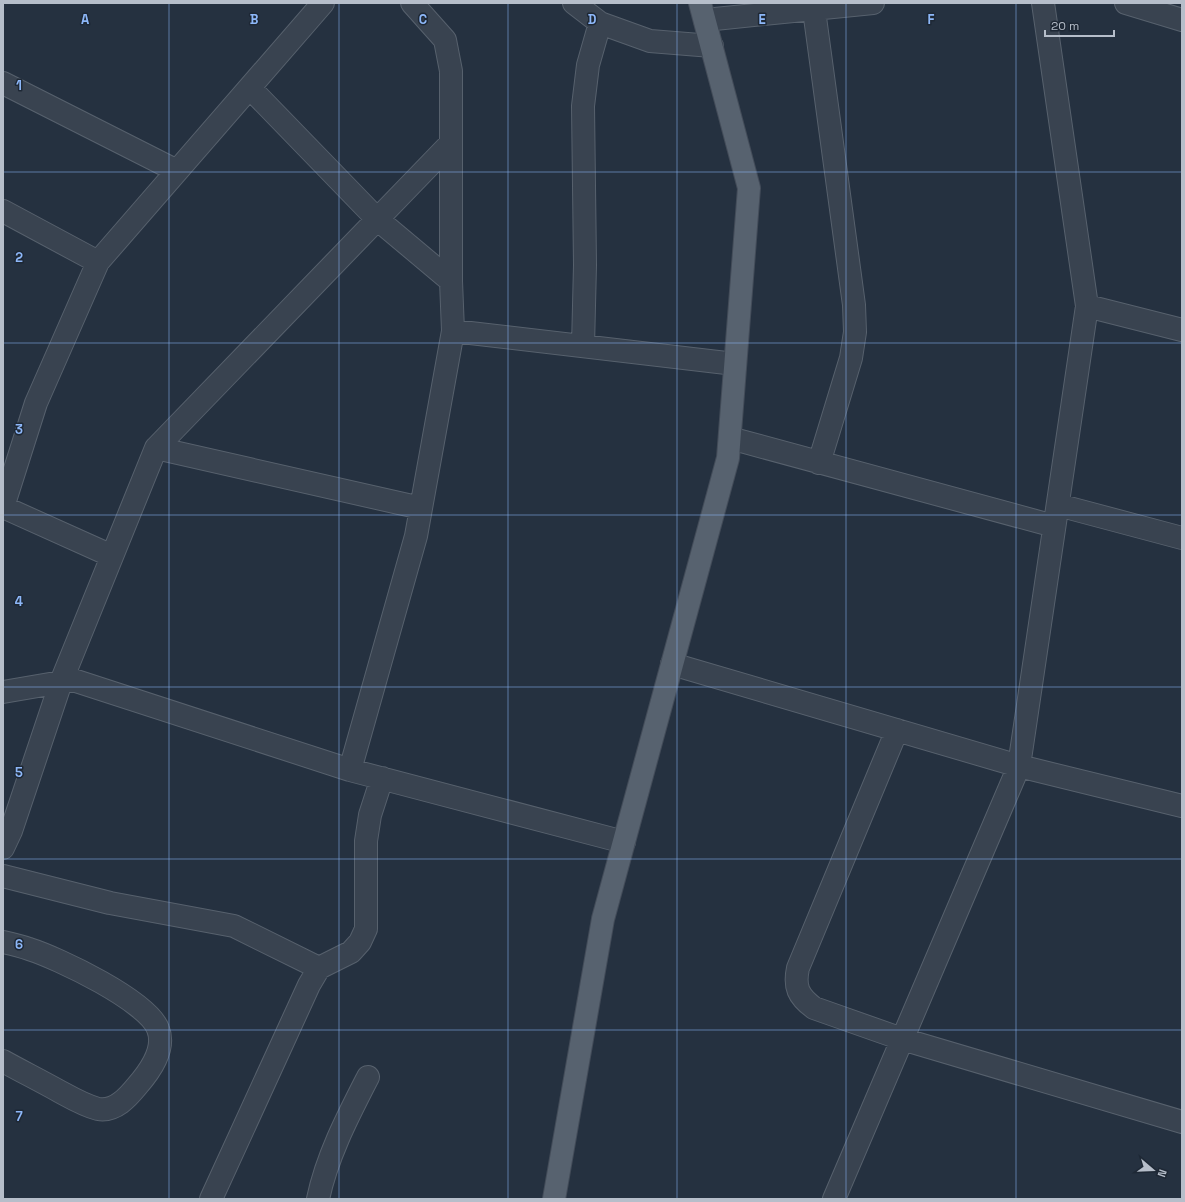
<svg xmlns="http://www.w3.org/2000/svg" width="1185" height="1202" font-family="'Space Grotesk',sans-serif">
	<rect width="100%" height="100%" fill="#253140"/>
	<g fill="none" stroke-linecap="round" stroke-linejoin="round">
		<g stroke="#57616d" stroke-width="24">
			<path id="minor" d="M 574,3 L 600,23 L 650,41 L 712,46
				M 1126,3 L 1182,20
				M 814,10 L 854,305 L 855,332 L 851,358 L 819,463
				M 705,20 L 873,3
				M 3,83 L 177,171
				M 250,88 L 377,219 L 451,281
				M 3,211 L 98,262 L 36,403 L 3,507
				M 98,262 L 323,3
				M 1087,306 L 1182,330
				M 453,331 L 735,364
				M 583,346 L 585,265 L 583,106 L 588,65 L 600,23
				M 730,438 L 1054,526
				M 156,448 L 421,508
				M 1058,505 L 1182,538
				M 3,507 L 112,556
				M 672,664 L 1019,766 L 1182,806
				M 3,692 L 73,680 L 350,770 L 624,842
				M 897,730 L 798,968 C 794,987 798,996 814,1008 L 902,1039 L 1182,1122
				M 350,770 L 416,536 L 453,331 L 451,281 L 451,71 L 445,40 L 412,3
				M 3,848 L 11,831 L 61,682 L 156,448 L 450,144
				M 3,876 L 110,903 L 234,926 L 319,968
				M 3,942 C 12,944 21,946 29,949 C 58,958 148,1001 158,1029 C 166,1049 150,1071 137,1086 C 128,1097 115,1112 98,1109 C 83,1105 70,1097 57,1090 C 39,1080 21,1071 3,1061
				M 211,1199 L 309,985 L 319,968 L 351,952 L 360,942 L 366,929 L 366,841 L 370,815 L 382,778
				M 318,1199 C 327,1156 348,1116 368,1077
				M 834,1199 L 1019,766 L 1087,306 L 1043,3"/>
		</g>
		<g stroke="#434c59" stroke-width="24">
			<path id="major" d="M 554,1199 L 603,919 L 728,458 L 749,188 L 700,3"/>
		</g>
		<use href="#minor" stroke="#394350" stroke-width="22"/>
		<use href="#major" stroke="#57626f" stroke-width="22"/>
	</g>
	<path fill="none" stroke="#8db7f8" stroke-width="1" stroke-opacity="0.55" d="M 169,3 L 169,1199M 339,3 L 339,1199M 508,3 L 508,1199M 677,3 L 677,1199M 846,3 L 846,1199M 1016,3 L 1016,1199M 3,172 L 1182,172M 3,343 L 1182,343M 3,515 L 1182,515M 3,687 L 1182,687M 3,859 L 1182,859M 3,1030 L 1182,1030"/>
	<g font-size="13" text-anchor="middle" font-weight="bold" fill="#8db7f8" stroke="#1e2835" stroke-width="3" stroke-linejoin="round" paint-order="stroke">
		<text x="85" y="24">A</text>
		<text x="254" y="24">B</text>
		<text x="423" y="24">C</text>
		<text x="592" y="24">D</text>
		<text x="762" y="24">E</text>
		<text x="931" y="24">F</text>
		<text x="19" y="90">1</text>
		<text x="19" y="262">2</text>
		<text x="19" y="434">3</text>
		<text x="19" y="606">4</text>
		<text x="19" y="777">5</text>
		<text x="19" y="949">6</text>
		<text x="19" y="1121">7</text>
	</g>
	<rect width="1185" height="1202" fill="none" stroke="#b6beca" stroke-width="8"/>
	<g transform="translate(1153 1170) rotate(109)" stroke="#1e2835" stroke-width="3" paint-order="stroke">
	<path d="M0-3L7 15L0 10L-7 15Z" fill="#b6beca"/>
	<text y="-6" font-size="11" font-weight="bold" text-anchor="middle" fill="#b6beca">N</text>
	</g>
	<path d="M1045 30v6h69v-6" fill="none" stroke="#b6beca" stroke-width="2"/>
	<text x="1051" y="30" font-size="12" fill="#b6beca" stroke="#1e2835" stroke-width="3" paint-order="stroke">20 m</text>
</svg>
